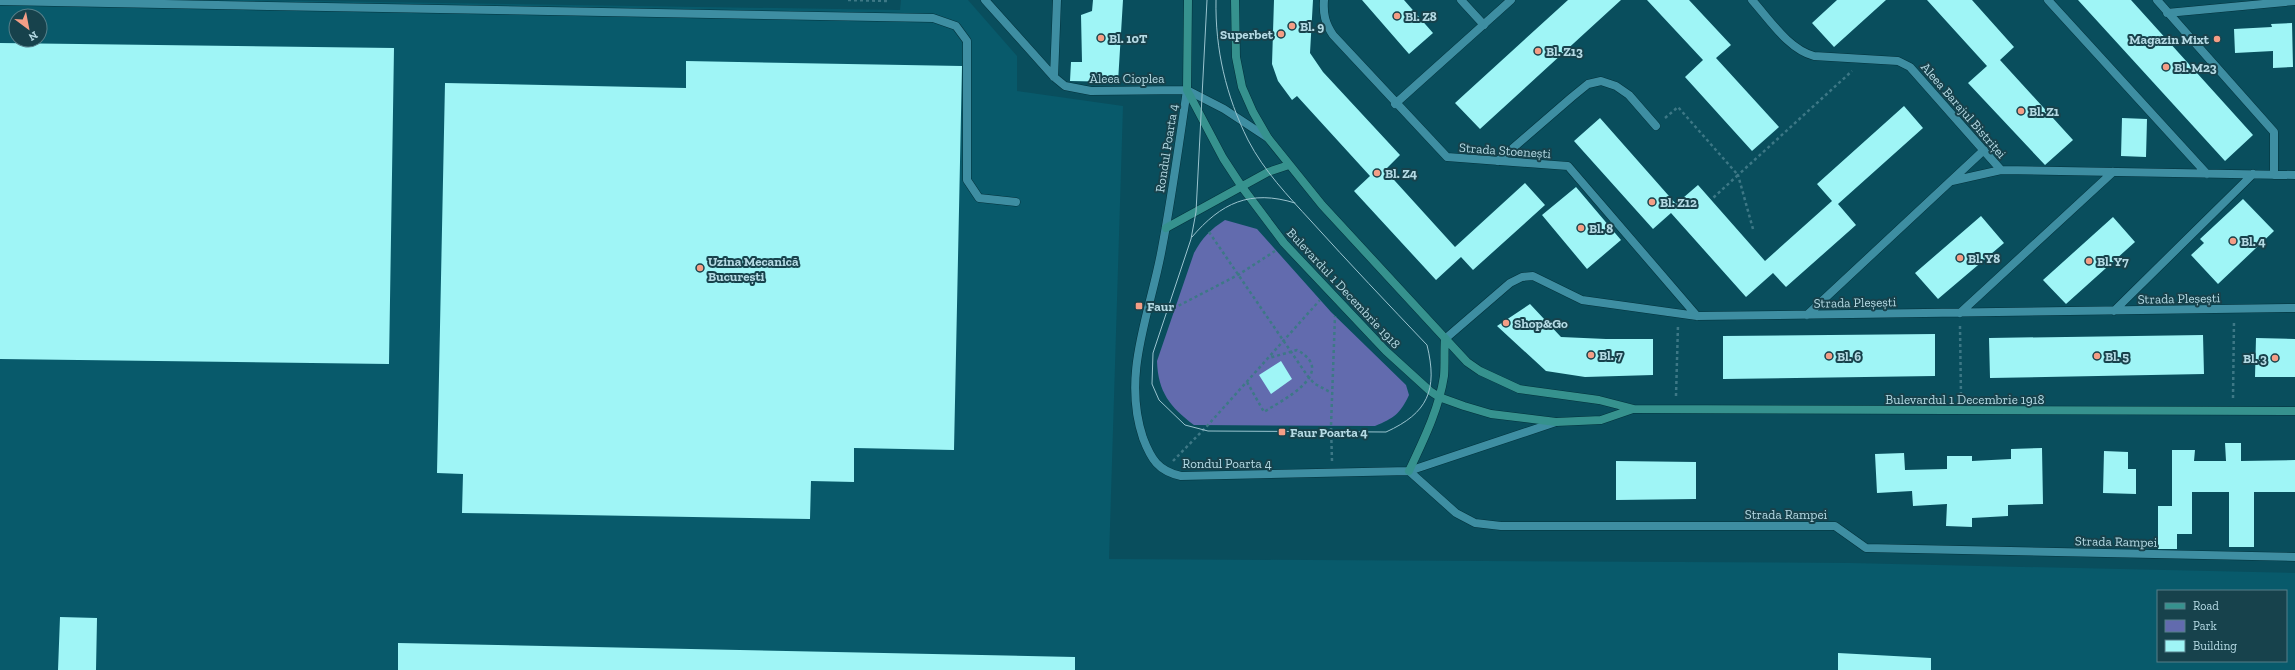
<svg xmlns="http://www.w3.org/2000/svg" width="2295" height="670" font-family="'Zilla Slab',serif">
	<rect width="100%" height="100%" fill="#094e5d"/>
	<path fill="#085a6b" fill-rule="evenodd" d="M 0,0 L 253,0 L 900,10 L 901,0 L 968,0 L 1017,56 L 1017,91 L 1123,106 L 1109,559 L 1850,563 L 2295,573 L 2295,670 L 0,670 ZM 16,16 L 40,16 L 40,40 L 16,40 ZM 2158,591 L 2286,591 L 2286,661 L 2158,661 Z"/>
	<path fill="#626bae" d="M 1225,220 L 1257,229 L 1331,312 L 1406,385 L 1409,395 C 1400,414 1394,418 1375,426 L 1194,425 C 1170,407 1158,392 1157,361 L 1194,253 C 1202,238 1211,229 1225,220 Z"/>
	<path fill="#9ff5f6" d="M 1093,0 L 1123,0 L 1118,82 L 1070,81 L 1071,62 L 1082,62 L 1081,15 L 1092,11 Z
		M 1274,0 L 1313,0 L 1310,53 L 1323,72 L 1400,155 L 1385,170 L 1455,247 L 1525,183 L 1545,205 L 1473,270 L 1461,257 L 1436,280 L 1354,191 L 1370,176 L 1297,96 L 1292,100 L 1278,81 L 1272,64 Z
		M 1362,0 L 1404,0 L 1433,33 L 1409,54 Z
		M 1568,0 L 1621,0 L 1480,129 L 1455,103 Z
		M 1647,0 L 1689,0 L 1731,45 L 1716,58 L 1779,127 L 1752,151 L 1685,77 L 1703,60 Z
		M 1837,0 L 1886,0 L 1834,47 L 1812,23 Z
		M 1927,0 L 1972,0 L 2014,47 L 2000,60 L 2073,140 L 2045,165 L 1968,83 L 1987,66 Z
		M 2078,0 L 2131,0 L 2253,135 L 2225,161 Z
		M 2292,23 L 2293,67 L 2273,68 L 2273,51 L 2235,53 L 2234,29 L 2272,27 L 2271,24 Z
		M 0,43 L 394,48 L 389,364 L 0,359 Z
		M 686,61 L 962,66 L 954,450 L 854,448 L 854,482 L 811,481 L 810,519 L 462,513 L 463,474 L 437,473 L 445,83 L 686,88 Z
		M 1904,106 L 1923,128 L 1838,204 L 1856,225 L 1786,287 L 1773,273 L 1746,297 L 1671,213 L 1653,229 L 1574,141 L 1600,118 L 1676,204 L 1698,185 L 1765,261 L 1832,201 L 1817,184 Z
		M 2122,118 L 2147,119 L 2146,157 L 2121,156 Z
		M 1576,187 L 1621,240 L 1587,269 L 1542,215 Z
		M 2243,199 L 2274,231 L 2218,284 L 2191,255 L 2204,243 L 2200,239 Z
		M 1981,216 L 2004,243 L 1938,299 L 1915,273 Z
		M 2113,217 L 2135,242 L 2066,304 L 2043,280 Z
		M 1530,304 L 1561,337 L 1606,339 L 1653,339 L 1653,375 L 1585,377 L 1546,371 L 1497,326 Z
		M 1935,334 L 1935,376 L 1723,379 L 1723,336 Z
		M 2203,335 L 2204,374 L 1990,378 L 1989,338 Z
		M 2256,338 L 2295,339 L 2295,377 L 2255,377 Z
		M 1281,361 L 1292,379 L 1271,394 L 1259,375 Z
		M 2225,443 L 2241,443 L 2241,461 L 2295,460 L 2295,492 L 2254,492 L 2254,547 L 2229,547 L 2229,492 L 2192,492 L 2192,534 L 2177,534 L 2177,549 L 2158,549 L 2158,506 L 2172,506 L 2172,450 L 2195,450 L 2194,461 L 2226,461 Z
		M 2042,448 L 2043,504 L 2008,505 L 2008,516 L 1972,518 L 1972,527 L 1946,526 L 1947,504 L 1913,506 L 1912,491 L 1877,493 L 1875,454 L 1904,453 L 1905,470 L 1947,469 L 1947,456 L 1972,456 L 1972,461 L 2011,459 L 2011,449 Z
		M 2104,451 L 2128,452 L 2128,469 L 2136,469 L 2136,494 L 2103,493 Z
		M 1616,461 L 1696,462 L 1696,499 L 1616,500 Z
		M 60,617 L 97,618 L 96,670 L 58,670 Z
		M 398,643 L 1075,657 L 1075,670 L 398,670 Z
		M 1838,653 L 1931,658 L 1931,670 L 1838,670 Z"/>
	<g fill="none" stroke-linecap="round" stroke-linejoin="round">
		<g stroke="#03323c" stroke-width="9">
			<path id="service" d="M 0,1 L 933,18 L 956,26 L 967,41 L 967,180 L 979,198 L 1016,202
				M 1498,161 L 1572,97 L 1588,84 L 1601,81 L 1616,86 L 1629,95 L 1656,126"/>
		</g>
		<g stroke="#03323c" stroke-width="9">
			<path id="minor" d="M 985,0 L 1054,77 L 1065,86 L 1091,91 L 1187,90 L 1224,109 L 1268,138
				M 1324,0 C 1323,14 1325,23 1333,35 L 1447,157 L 1568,166 L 1697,316
				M 1461,0 L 1484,25
				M 1752,0 C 1770,20 1788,49 1814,56 L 1898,61 L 1910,67 L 2001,170
				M 2048,0 L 2207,174
				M 2157,0 L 2274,132 L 2274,175
				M 2167,13 L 2295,1
				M 1054,77 L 1057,0
				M 1187,90 C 1179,143 1172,196 1162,248 C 1151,311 1121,373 1143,438 C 1151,459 1158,471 1181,476 L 1409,471 L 1556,422
				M 1395,104 L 1511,0
				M 1952,181 L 2001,170 L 2295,175
				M 2114,311 L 2253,174
				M 1960,313 L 2113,172
				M 1807,315 L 1984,150
				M 1445,339 L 1510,283 L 1522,277 L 1533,276 L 1582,300 L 1697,316 L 2295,308
				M 1409,471 L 1456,513 L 1475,523 L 1501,526 L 1835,526 L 1866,548 L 2295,557"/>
		</g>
		<g stroke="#03323c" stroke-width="9">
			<path id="secondary" d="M 1188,0 L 1187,90 L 1223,158 L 1242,187 L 1284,243 L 1386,351 L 1430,391 L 1439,397 L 1464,406 L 1491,414 L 1556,422 L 1601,420 L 1633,409
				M 1235,0 L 1236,57 L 1242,87 L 1253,112 L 1268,138 L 1322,205 L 1467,362 L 1480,371 L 1519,389 L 1599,400 L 1634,409 L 2295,411
				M 1166,228 L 1268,172 L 1289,165
				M 1409,471 C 1423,441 1439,409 1444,376 C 1445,364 1444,351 1445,339"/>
		</g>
		<path stroke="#3d7886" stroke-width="2.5" stroke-dasharray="3 3" stroke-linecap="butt" d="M 848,0 L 888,1
			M 1665,118 L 1678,107 L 1738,175 L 1713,198
			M 1753,229 L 1738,175 L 1852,71
			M 1209,232 L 1309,378 L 1315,384 L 1332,393
			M 1161,307 L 1176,307 L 1238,275 L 1275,251
			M 1960,326 L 1961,397
			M 1247,382 L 1264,412 C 1282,400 1339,373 1297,350 L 1269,358
			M 1676,396 L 1678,325
			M 2233,398 L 2234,321
			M 1173,461 L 1208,425 L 1320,300
			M 1332,461 L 1331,426 L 1335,316"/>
		<use href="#service" stroke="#3e8ea2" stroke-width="8"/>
		<use href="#minor" stroke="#3e8ea2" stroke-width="8"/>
		<use href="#secondary" stroke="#36928e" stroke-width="8"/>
		<path stroke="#9ac4cf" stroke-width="1" d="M 1207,0 L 1196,212 L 1191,239 L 1153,353 L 1152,384 L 1159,400 L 1185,425 L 1208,431 L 1386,432 C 1428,413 1438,390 1427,345 C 1388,304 1349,263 1311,221 C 1288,196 1264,171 1248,140 C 1226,96 1215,49 1216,0
			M 1192,237 C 1221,203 1250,189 1295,203"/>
	</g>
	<g fill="#f49e86" stroke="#17424c" stroke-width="1.5">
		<circle cx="1397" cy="16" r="4"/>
		<circle cx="1292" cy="26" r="4"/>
		<circle cx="1281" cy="34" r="4"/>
		<circle cx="1101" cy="38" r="4"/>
		<circle cx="2217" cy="39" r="4"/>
		<circle cx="1538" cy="51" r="4"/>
		<circle cx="2166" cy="67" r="4"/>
		<circle cx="2021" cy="111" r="4"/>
		<circle cx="1377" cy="173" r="4"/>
		<circle cx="1652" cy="202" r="4"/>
		<circle cx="1581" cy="228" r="4"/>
		<circle cx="2233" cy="241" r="4"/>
		<circle cx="1960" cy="258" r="4"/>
		<circle cx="2089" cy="261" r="4"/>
		<circle cx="700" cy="268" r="4"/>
		<rect x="1135" y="302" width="8" height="8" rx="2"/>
		<circle cx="1506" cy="323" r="4"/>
		<circle cx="1591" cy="355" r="4"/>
		<circle cx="1829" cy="356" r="4"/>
		<circle cx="2097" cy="356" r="4"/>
		<circle cx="2275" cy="358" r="4"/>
		<rect x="1278" y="428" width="8" height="8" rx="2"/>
	</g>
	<g text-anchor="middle" stroke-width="4" stroke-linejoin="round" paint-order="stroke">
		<g font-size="13" font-weight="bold" fill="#b5dae4" stroke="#17424c" text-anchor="start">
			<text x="1405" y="21">Bl. Z8</text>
			<text x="1300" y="31">Bl. 9</text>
			<text x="1273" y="39" text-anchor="end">Superbet</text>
			<text x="1109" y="43">Bl. 10T</text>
			<text x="2209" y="44" text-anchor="end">Magazin Mixt</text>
			<text x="1546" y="56">Bl. Z13</text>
			<text x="2174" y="72">Bl. M23</text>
			<text x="2029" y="116">Bl. Z1</text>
			<text x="1385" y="178">Bl. Z4</text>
			<text x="1660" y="207">Bl. Z12</text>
			<text x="1589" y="233">Bl. 8</text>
			<text x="2241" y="246">Bl. 4</text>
			<text x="1968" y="263">Bl. Y8</text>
			<text x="708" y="266">Uzina Mecanică<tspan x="708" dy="15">București</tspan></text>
			<text x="2097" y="266">Bl. Y7</text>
			<text x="1147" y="311">Faur</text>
			<text x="1514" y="328">Shop&amp;Go</text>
			<text x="1599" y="360">Bl. 7</text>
			<text x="1837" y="361">Bl. 6</text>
			<text x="2105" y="361">Bl. 5</text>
			<text x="2267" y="363" text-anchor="end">Bl. 3</text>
			<text x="1290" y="437">Faur Poarta 4</text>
		</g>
		<g font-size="13" fill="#b5dae4" stroke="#17424c">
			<text x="1127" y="83">Aleea Cioplea</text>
			<text transform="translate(1964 110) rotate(49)" y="5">Aleea Barajul Bistriței</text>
			<text transform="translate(1166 148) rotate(-81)" y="5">Rondul Poarta 4</text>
			<text transform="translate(1505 150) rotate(4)" y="5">Strada Stoenești</text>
			<text transform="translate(1344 288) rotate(47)" y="5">Bulevardul 1 Decembrie 1918</text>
			<text transform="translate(2179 298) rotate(-1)" y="5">Strada Pleșești</text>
			<text transform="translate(1855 302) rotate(-1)" y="5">Strada Pleșești</text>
			<text x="1965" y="404">Bulevardul 1 Decembrie 1918</text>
			<text x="1227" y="468">Rondul Poarta 4</text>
			<text x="1786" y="519">Strada Rampei</text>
			<text transform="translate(2116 541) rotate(1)" y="5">Strada Rampei</text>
		</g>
	</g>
	<rect x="2157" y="590" width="130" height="72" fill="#17424c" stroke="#567f89"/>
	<rect x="2165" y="603" width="20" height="6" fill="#36928e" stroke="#567f89"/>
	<text x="2193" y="610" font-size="12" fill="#b5dae4">Road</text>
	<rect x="2165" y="620" width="20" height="12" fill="#626bae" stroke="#567f89"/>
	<text x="2193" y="630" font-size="12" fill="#b5dae4">Park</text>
	<rect x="2165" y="640" width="20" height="12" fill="#9ff5f6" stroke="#567f89"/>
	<text x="2193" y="650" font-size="12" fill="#b5dae4">Building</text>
	<g transform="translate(28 28) rotate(148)"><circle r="19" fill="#17424c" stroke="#567f89"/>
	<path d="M0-3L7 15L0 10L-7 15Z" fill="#f49e86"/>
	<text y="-6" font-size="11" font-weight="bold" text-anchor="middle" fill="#b5dae4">N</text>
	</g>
</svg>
